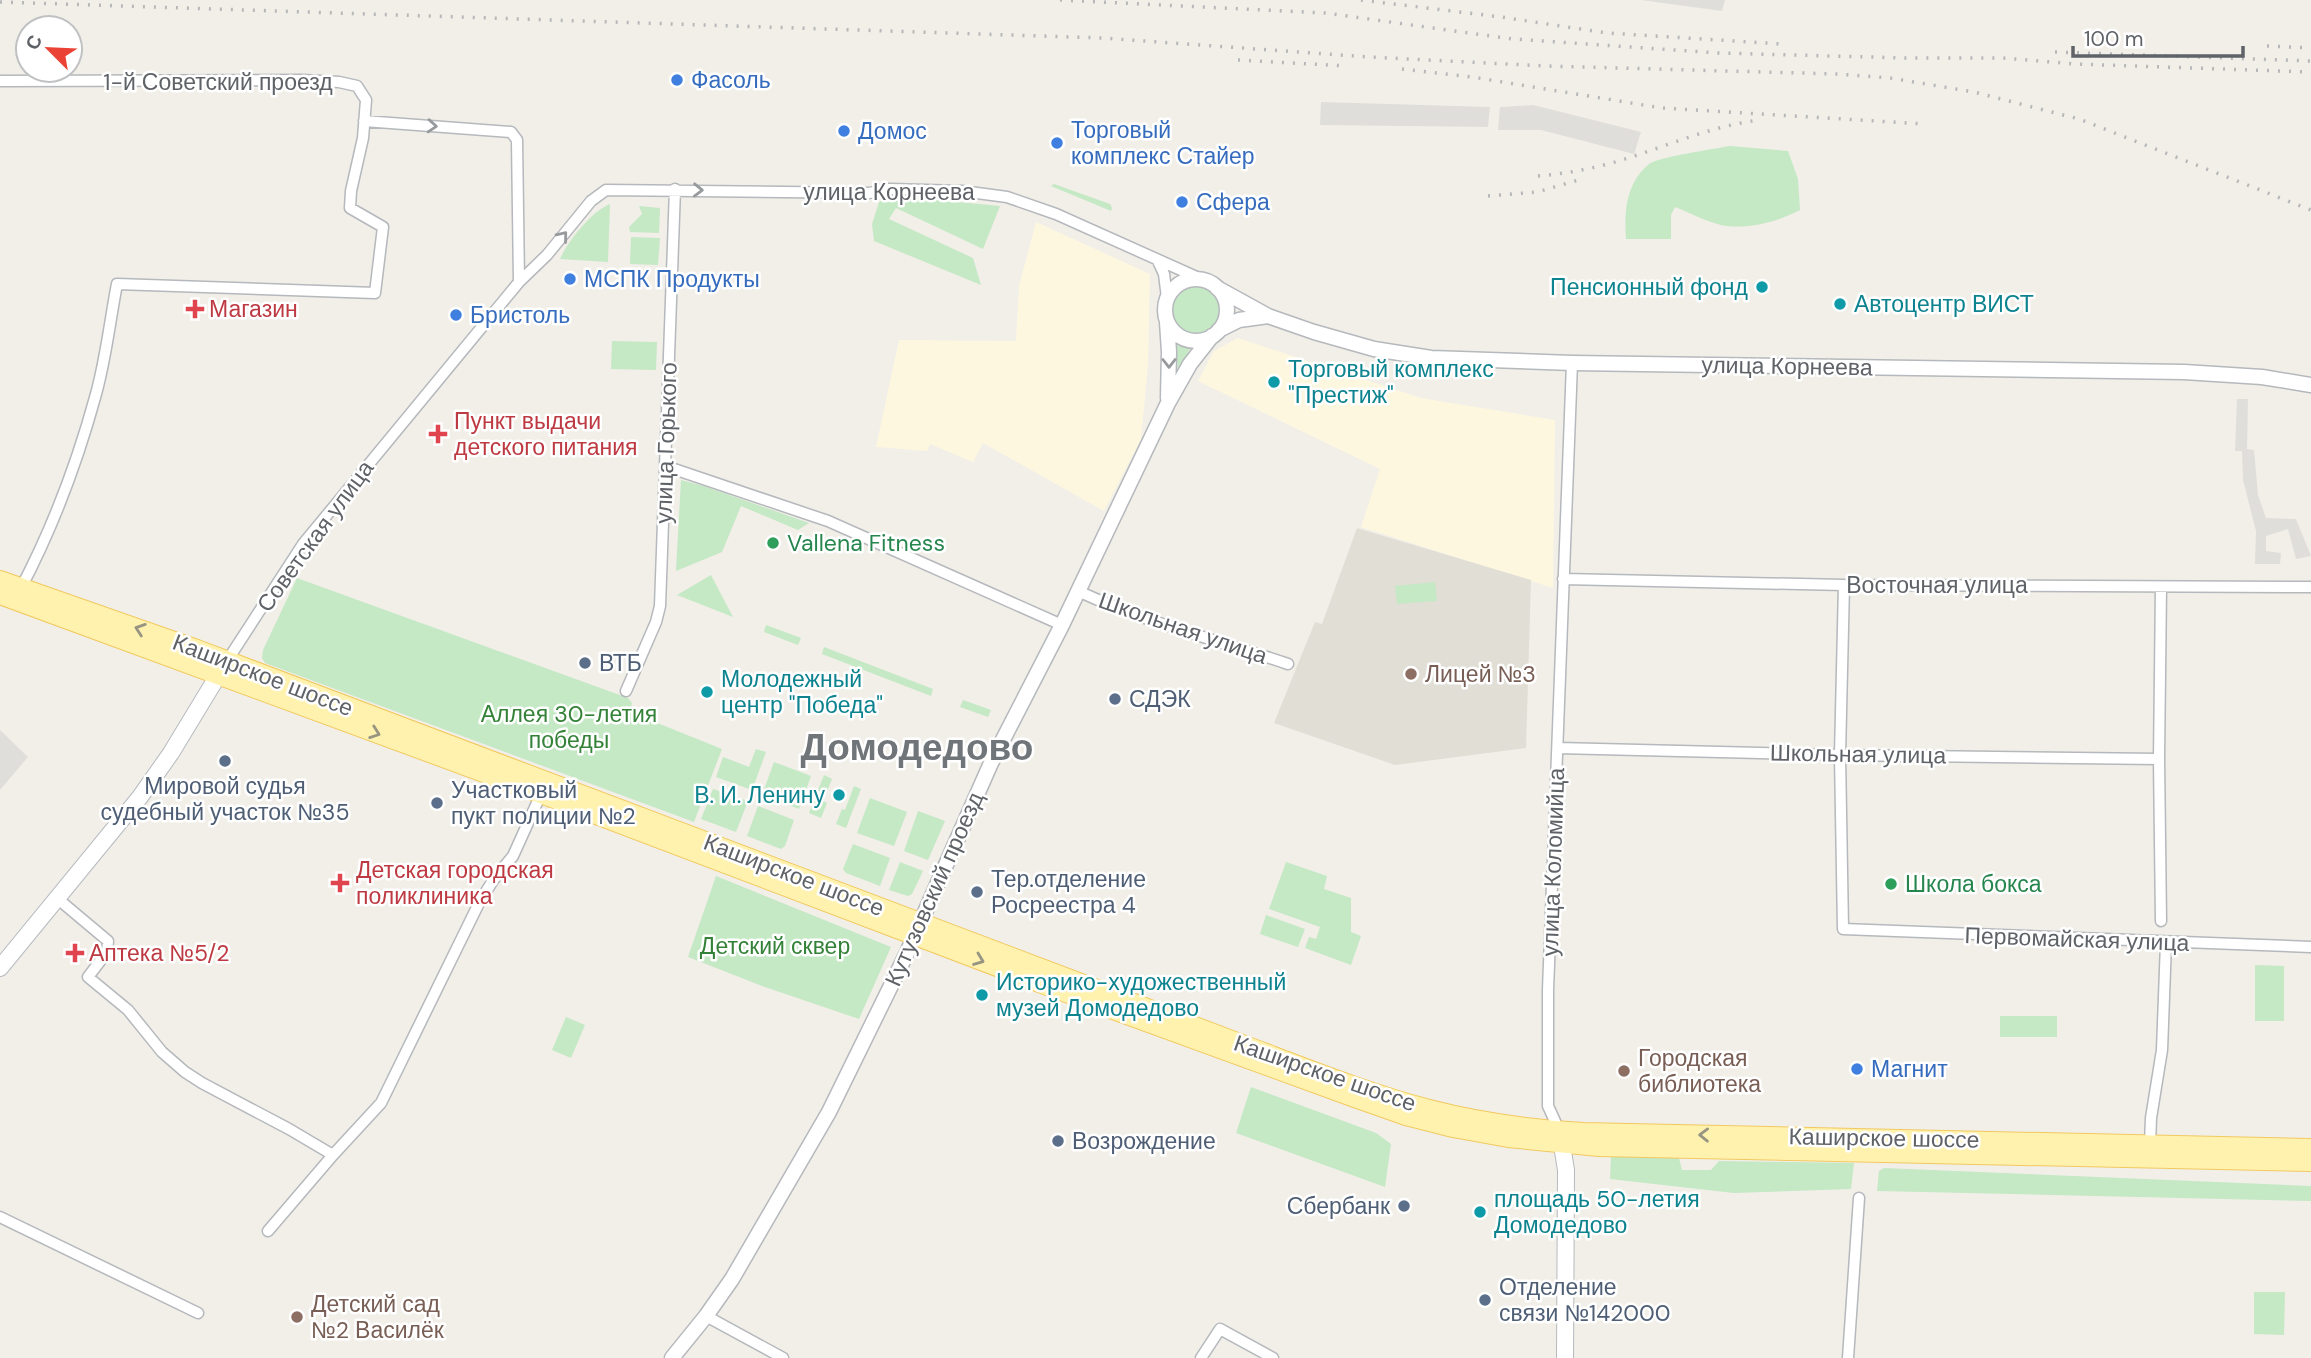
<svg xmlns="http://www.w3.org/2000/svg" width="2311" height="1358" font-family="'DM Sans',sans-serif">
	<rect width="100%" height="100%" fill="#f1efe8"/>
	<path fill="#fef7e0" d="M 1036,222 L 1150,274 L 1148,365 L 1141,439 L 1104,511 L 983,443 L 973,462 L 930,444 L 927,451 L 876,447 L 899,340 L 1016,341 L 1019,286 Z
		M 1238,338 L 1421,398 L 1555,420 L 1553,588 L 1361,527 L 1380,469 L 1198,381 L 1214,351 Z"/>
	<path fill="#e0deda" d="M 1641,0 L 1725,0 L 1722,11 Z
		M 1321,102 L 1490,107 L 1488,127 L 1320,125 Z
		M 1533,105 L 1641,132 L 1634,154 L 1541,130 L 1498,130 L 1500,107 Z
		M 2237,399 L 2248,399 L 2247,449 L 2254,450 L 2258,495 L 2266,518 L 2296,519 L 2311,556 L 2296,559 L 2288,529 L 2266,536 L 2266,551 L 2281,553 L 2280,564 L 2255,564 L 2256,531 L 2243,480 L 2242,451 L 2235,451 Z
		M 0,730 L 28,757 L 0,790 Z"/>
	<path fill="#e1ded6" d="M 1357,528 L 1531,580 L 1526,748 L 1395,765 L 1274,723 L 1315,622 L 1322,624 Z"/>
	<path fill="#c5e8c5" d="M 1730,146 L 1788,151 L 1798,179 L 1800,210 C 1777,222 1747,230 1721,225 C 1705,221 1690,213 1675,207 L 1671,215 L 1671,239 L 1626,239 C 1624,212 1626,183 1649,164 C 1658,157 1715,149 1730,146 Z
		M 1054,184 L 1110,204 L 1112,208 L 1111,211 L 1051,186 Z
		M 895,196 L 1000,206 L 983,249 L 896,208 L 889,219 L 973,258 L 981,285 L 874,241 L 872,224 L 879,202 Z
		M 610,204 L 608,262 L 560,259 C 568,241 592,211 610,204 Z
		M 639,206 L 660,208 L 659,233 L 630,232 L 629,227 L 642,214 Z
		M 631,237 L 660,238 L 658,265 L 630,264 Z
		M1171 310a25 25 0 1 1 50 0a25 25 0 1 1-50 0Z
		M 612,341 L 657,342 L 656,370 L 611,369 Z
		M 1176,341 L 1183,345 L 1191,346 L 1178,375 Z
		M 681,480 L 704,486 L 809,523 L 798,530 L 741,506 L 722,552 L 676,571 Z
		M 711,575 L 733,617 L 677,595 Z
		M 297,578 L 628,698 L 632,703 L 630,712 L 722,749 L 694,822 L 265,663 L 262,658 L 263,650 Z
		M 1435,582 L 1437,601 L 1397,604 L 1395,586 Z
		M 766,625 L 801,638 L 798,645 L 764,632 Z
		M 824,647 L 933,689 L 931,696 L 822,654 Z
		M 963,700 L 991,710 L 988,717 L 960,707 Z
		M 756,749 L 766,752 L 752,790 L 716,777 L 723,757 L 749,767 Z
		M 774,762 L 811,776 L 799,809 L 762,795 Z
		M 824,775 L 832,779 L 823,801 L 827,803 L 821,818 L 809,813 Z
		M 854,786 L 861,789 L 846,828 L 836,824 L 842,809 L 845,810 Z
		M 713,789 L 748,801 L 736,832 L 701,819 Z
		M 870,798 L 907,812 L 894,846 L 857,833 Z
		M 758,806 L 794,820 L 785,846 L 781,849 L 747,836 Z
		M 918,811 L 945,821 L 928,860 L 904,851 Z
		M 853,844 L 890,858 L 880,886 L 846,873 L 843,869 Z
		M 900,862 L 923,871 L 912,894 L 908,896 L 889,890 Z
		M 1286,862 L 1327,876 L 1324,889 L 1351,898 L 1351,932 L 1361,936 L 1351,965 L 1305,948 L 1309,937 L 1316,939 L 1320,927 L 1269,909 Z
		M 716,876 L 891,947 L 859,1019 L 762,986 L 688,957 Z
		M 1266,915 L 1305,929 L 1298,947 L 1260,934 Z
		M 2255,965 L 2284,966 L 2284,1021 L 2255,1021 Z
		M 2000,1016 L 2057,1016 L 2057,1037 L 2000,1037 Z
		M 566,1017 L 585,1025 L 571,1058 L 552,1050 Z
		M 1251,1087 L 1376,1133 L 1391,1144 L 1385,1187 L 1236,1133 Z
		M 1611,1156 L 1679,1158 L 1682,1170 L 1711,1170 L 1719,1161 L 1854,1163 L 1851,1189 L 1734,1193 L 1610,1179 Z
		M 1884,1168 L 2311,1186 L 2311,1201 L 1877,1191 L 1879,1171 Z
		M 2254,1292 L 2285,1292 L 2284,1335 L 2254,1334 Z"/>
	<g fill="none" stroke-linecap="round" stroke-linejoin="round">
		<g stroke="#b5b8bc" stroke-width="13">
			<path id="minor" d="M 0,81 L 303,80 L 339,82 L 357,86 L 366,100 L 363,138 L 351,191 L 350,208 L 383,227 L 375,293 L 117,284 C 110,320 106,358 96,394 C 78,460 53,527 21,588
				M 364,121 L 511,132 L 517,140 L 519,282
				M 1158,261 L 1164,274 L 1167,298
				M 665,466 L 828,521 L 1062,625
				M 1563,579 L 1844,585 L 2311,587
				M 1844,585 L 1840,755 L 1843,929 L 2311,947
				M 1078,591 C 1146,623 1218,640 1288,664
				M 227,661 L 303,544 L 519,282 L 547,255 L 591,201 L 606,190 L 869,193 L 889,189 L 962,191 L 1007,197 L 1056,214 L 1201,279
				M 626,691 L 656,622 L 660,606 L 675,189
				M 1558,748 L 1840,755 L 2159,759
				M 58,899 L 108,941 L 107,952 L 88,977 L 128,1010 L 162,1052 L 185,1072 L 202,1083 L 289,1129 L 333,1155
				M 2161,921 L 2159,759 L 2161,587
				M 1559,1130 L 1548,1106 L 1548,990 L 1572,363
				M 2150,1144 L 2151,1118 L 2162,1050 L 2166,943
				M 0,1217 L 198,1313
				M 268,1231 L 333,1155 L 381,1103 L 480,901 L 494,879 L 513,856 L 541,794
				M 706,1316 L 783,1358
				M 1201,1358 L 1220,1329 L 1273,1358
				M 1848,1358 L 1859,1198"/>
		</g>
		<g stroke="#b5b8bc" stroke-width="17">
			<path id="tertiary" d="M1165 310a31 31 0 1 1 62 0a31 31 0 1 1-62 0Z
				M 1217,288 L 1268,316 L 1314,332 L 1374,349 L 1431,358 L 1572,363 L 2184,372 L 2262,377 L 2311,385
				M 1167,322 L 1169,352 L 1168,398
				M 1219,330 L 1239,320 L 1268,316
				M 672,1358 L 706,1316 L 732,1279 L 829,1112 L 907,953 L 991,763 L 1062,625 L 1168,403 L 1190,364 L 1212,336"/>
		</g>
		<g stroke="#b6babf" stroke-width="18">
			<path id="secondary" d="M 0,968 L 140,797 L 171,753 L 225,664
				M 1560,1133 L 1566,1170 L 1565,1358"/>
		</g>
		<g stroke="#f2c960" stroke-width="20">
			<path id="primary" d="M 0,580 L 197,649 L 1253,1048 C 1311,1070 1369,1093 1429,1109 C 1479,1122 1532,1129 1583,1132 L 2311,1148
				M 0,595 L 541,794 L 1047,986 L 1352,1097 L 1406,1116 L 1453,1128 L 1508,1138 L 1599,1147 L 2311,1162"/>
		</g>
		<use href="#minor" stroke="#fff" stroke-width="10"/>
		<use href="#tertiary" stroke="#fff" stroke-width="14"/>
		<use href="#secondary" stroke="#fff" stroke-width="16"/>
		<use href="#primary" stroke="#fff2af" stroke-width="18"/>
		<path stroke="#b6b7b8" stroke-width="3.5" stroke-dasharray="2 9" stroke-linecap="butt" d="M 1060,0 L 1325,13 L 1513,39 L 1718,53 L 1907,58 L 2003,58 L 2075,64 L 2311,72
			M 1361,0 L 1501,17 L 1607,33 L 1782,44
			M 0,2 L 1102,38 L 1369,57 L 1546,66 L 1837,74 L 1890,78 L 1974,92 L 2079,119 L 2311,210
			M 2267,46 L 2311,48
			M 2055,52 L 2311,61
			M 1238,60 L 1347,66
			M 1402,69 L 1472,77 L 1662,108 L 1925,124
			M 1538,176 C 1562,174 1585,170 1608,164 C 1659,150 1708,126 1760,120
			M 1488,196 L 1537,192 L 1582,179"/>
	</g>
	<defs><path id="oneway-chevron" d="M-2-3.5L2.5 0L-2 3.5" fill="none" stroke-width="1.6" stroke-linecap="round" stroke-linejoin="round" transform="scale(1.75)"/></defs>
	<g stroke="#979a9d">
		<use href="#oneway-chevron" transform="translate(432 126) rotate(4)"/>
		<use href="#oneway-chevron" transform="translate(698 190) rotate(1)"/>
		<use href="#oneway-chevron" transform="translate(563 236) rotate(-51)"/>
		<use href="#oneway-chevron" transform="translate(1169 363) rotate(90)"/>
	</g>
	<g stroke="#979581">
		<use href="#oneway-chevron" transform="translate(140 629) rotate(-161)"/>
		<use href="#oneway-chevron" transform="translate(375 733) rotate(20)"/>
		<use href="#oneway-chevron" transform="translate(979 960) rotate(21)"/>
		<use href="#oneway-chevron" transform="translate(1704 1135) rotate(-179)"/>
	</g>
	<g fill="#3f7fe0" stroke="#fff" stroke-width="2.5">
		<circle cx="677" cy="80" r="7"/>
		<circle cx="844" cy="131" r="7"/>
		<circle cx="1057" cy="143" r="7"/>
		<circle cx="1182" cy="202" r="7"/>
		<circle cx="570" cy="279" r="7"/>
		<circle cx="456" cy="315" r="7"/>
		<circle cx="1857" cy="1069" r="7"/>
	</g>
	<g fill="#0f9aa8" stroke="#fff" stroke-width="2.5">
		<circle cx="1762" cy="287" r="7"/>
		<circle cx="1840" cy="304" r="7"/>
		<circle cx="1274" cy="382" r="7"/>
		<circle cx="707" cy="692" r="7"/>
		<circle cx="839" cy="795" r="7"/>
		<circle cx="982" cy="995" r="7"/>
		<circle cx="1480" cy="1212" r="7"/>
	</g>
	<g fill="#e0444e" stroke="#fff" stroke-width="2.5">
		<path d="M191.5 298.5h7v7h7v7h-7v7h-7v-7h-7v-7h7z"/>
		<path d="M434.5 423.5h7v7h7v7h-7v7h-7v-7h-7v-7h7z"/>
		<path d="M336.5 872.5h7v7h7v7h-7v7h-7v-7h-7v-7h7z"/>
		<path d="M71.5 942.5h7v7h7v7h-7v7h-7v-7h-7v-7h7z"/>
	</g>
	<g fill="#2e9e5b" stroke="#fff" stroke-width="2.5">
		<circle cx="773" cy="543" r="7"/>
		<circle cx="1891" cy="884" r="7"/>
	</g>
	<g fill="#5c6f8a" stroke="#fff" stroke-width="2.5">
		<circle cx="585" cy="663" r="7"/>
		<circle cx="1115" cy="699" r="7"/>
		<circle cx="225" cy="761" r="7"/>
		<circle cx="437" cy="803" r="7"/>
		<circle cx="977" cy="892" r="7"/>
		<circle cx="1058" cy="1141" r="7"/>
		<circle cx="1404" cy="1206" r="7"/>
		<circle cx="1485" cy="1300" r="7"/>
	</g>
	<g fill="#8d6e63" stroke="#fff" stroke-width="2.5">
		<circle cx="1411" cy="674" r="7"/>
		<circle cx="1624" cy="1071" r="7"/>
		<circle cx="297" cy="1317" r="7"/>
	</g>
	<g text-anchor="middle" stroke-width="5" stroke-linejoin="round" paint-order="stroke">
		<g font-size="23" fill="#366cbe" stroke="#fff" text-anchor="start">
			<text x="691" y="88">Фасоль</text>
			<text x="1071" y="138">Торговый<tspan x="1071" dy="26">комплекс Стайер</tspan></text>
			<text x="858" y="139">Домос</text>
			<text x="1196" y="210">Сфера</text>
			<text x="584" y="287">МСПК Продукты</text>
			<text x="470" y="323">Бристоль</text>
			<text x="1871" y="1077">Магнит</text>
		</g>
		<g font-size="23" fill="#5f6368" stroke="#fff">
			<text x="218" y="90">1-й Советский проезд</text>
			<text x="889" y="200">улица Корнеева</text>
			<text transform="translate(1787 366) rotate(1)" y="8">улица Корнеева</text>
			<text transform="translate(666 443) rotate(-88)" y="8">улица Горького</text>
			<text transform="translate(315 536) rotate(-54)" y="8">Советская улица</text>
			<text x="1937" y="593">Восточная улица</text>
			<text transform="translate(1183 628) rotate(19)" y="8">Школьная улица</text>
			<text transform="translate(263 675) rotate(21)" y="8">Каширское шоссе</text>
			<text transform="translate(1858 754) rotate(1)" y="8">Школьная улица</text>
			<text transform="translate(1553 862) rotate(-88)" y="8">улица Коломийца</text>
			<text transform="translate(794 875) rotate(21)" y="8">Каширское шоссе</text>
			<text transform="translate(934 889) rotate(-66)" y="8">Кутузовский проезд</text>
			<text transform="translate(2077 939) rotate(2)" y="8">Первомайская улица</text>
			<text transform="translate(1325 1073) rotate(19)" y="8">Каширское шоссе</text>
			<text transform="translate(1884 1138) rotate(1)" y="8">Каширское шоссе</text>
		</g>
		<g font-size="23" fill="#0d838f" stroke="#fff" text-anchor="start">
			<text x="1748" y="295" text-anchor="end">Пенсионный фонд</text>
			<text x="1854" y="312">Автоцентр ВИСТ</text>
			<text x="1288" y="377">Торговый комплекс<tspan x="1288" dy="26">"Престиж"</tspan></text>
			<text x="721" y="687">Молодежный<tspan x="721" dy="26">центр "Победа"</tspan></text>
			<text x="825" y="803" text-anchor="end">В. И. Ленину</text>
			<text x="996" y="990">Историко-художественный<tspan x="996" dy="26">музей Домодедово</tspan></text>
			<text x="1494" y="1207">площадь 50-летия<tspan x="1494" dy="26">Домодедово</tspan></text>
		</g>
		<g font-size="23" fill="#be3a42" stroke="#fff" text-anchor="start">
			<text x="209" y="317">Магазин</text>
			<text x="454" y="429">Пункт выдачи<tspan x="454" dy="26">детского питания</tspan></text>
			<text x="356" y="878">Детская городская<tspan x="356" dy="26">поликлиника</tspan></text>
			<text x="89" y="961">Аптека №5/2</text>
		</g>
		<g font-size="23" fill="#27864d" stroke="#fff" text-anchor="start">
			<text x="787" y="551">Vallena Fitness</text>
			<text x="1905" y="892">Школа бокса</text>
		</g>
		<g font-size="23" fill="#4e5e75" stroke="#fff" text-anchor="start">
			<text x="599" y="671">ВТБ</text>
			<text x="1129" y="707">СДЭК</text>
			<text x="225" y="794" text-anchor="middle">Мировой судья<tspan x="225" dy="26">судебный участок №35</tspan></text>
			<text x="451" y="798">Участковый<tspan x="451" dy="26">пукт полиции №2</tspan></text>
			<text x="991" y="887">Тер.отделение<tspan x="991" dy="26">Росреестра 4</tspan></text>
			<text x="1072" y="1149">Возрождение</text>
			<text x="1390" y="1214" text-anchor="end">Сбербанк</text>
			<text x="1499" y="1295">Отделение<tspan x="1499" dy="26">связи №142000</tspan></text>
		</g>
		<g font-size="23" fill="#785e54" stroke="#fff" text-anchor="start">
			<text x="1425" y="682">Лицей №3</text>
			<text x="1638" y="1066">Городская<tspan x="1638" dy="26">библиотека</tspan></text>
			<text x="311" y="1312">Детский сад<tspan x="311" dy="26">№2 Василёк</tspan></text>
		</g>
		<g font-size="23" fill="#348238" stroke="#fff">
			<text x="569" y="722">Аллея 30-летия<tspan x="569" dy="26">победы</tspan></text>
			<text x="775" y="954">Детский сквер</text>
		</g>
		<g font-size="37" font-weight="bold" fill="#70757a" stroke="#fff">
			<text x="917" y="760">Домодедово</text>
		</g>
	</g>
	<g transform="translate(49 49) rotate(294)"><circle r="33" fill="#ffffff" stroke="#bfc1c3" stroke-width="2"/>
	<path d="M0-5L12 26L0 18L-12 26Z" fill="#ea4335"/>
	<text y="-10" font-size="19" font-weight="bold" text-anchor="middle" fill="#5f6368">С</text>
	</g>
	<path d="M2073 46v10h170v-10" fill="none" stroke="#5f6368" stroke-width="3.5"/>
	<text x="2084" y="46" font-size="21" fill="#5f6368" stroke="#ffffff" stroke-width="5" paint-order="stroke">100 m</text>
</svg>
